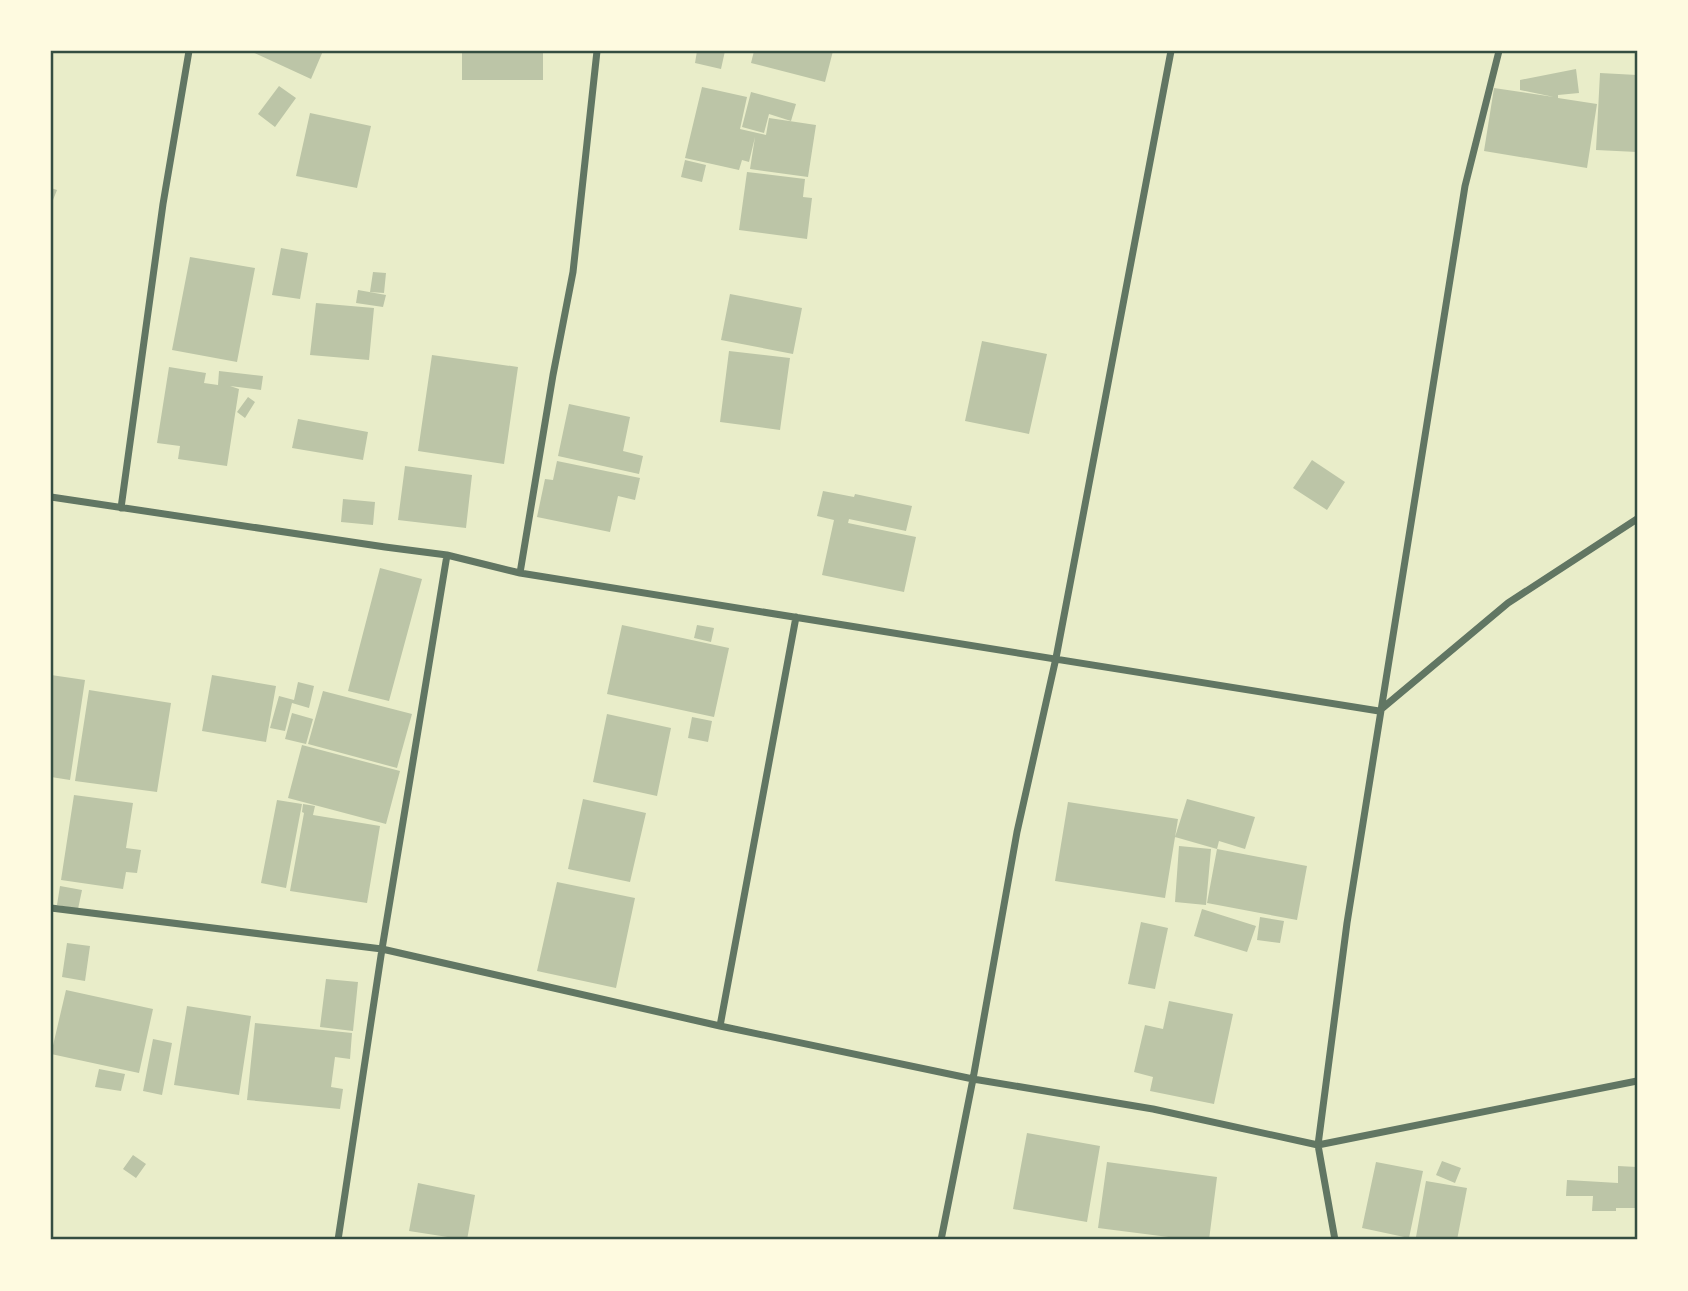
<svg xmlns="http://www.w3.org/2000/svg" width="1688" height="1291" font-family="'Fira Sans Condensed',sans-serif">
	<rect width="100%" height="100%" fill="#e9edc9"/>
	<path fill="#bcc5a7" d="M 250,51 L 323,51 L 311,79 Z
		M 462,51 L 543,51 L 543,80 L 462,80 Z
		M 697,51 L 725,51 L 721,69 L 695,63 Z
		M 754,51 L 833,51 L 825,82 L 751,63 Z
		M 1576,69 L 1579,93 L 1558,95 L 1558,98 L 1597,104 L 1587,168 L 1484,151 L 1494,88 L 1554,97 L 1520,90 L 1520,80 Z
		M 1600,73 L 1637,75 L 1637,152 L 1596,150 Z
		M 279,86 L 296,98 L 275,127 L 258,114 Z
		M 702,87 L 747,97 L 740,129 L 766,135 L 769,118 L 816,125 L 808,177 L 750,169 L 755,137 L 749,162 L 742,160 L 739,170 L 685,158 Z
		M 751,92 L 796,104 L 791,121 L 769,114 L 764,133 L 742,127 Z
		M 310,113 L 371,126 L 357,188 L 296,176 Z
		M 685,160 L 706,165 L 702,182 L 681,177 Z
		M 747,172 L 805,179 L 803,197 L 812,198 L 807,239 L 739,230 Z
		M 51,188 L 57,190 L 51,205 Z
		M 281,248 L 308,253 L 300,299 L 272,295 Z
		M 190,257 L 255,268 L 237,362 L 172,350 Z
		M 373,272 L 386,273 L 384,293 L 370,292 Z
		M 358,290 L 386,295 L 383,307 L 356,303 Z
		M 730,294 L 802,308 L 793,354 L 721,340 Z
		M 316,303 L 374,308 L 369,360 L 310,355 Z
		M 982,341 L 1047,354 L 1029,434 L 965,421 Z
		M 729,351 L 790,358 L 780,430 L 720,422 Z
		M 432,355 L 518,367 L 504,464 L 418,451 Z
		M 169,367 L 206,373 L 204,383 L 218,385 L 219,371 L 263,376 L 261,390 L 230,386 L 239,389 L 227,466 L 178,459 L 180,446 L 157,443 Z
		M 248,397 L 255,402 L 245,418 L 237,412 Z
		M 569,404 L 630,417 L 623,451 L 643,456 L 639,474 L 558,456 Z
		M 298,419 L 368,432 L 363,460 L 292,448 Z
		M 1312,460 L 1345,482 L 1327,510 L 1293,488 Z
		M 557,461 L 640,478 L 635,500 L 618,496 L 610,532 L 537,517 L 545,479 L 553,480 Z
		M 405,466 L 472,475 L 466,528 L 398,520 Z
		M 823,491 L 854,497 L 855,494 L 912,506 L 906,531 L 849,519 L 848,523 L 916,537 L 904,592 L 822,575 L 834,520 L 817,516 Z
		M 343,499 L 375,502 L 373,525 L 341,522 Z
		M 380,568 L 422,579 L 389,701 L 348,691 Z
		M 622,625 L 729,648 L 714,717 L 607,694 Z
		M 697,625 L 714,628 L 711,642 L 694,638 Z
		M 51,675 L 85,680 L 70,780 L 51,777 Z
		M 212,675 L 276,686 L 266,742 L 202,731 Z
		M 298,682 L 314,686 L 309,708 L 292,703 L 285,731 L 270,728 L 279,696 L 294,700 Z
		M 89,690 L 171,703 L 157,792 L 75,781 Z
		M 323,691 L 412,714 L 397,768 L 308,744 Z
		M 292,713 L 313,719 L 306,744 L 285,739 Z
		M 607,714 L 671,728 L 657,796 L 593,782 Z
		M 692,717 L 712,721 L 708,742 L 688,738 Z
		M 302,745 L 400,771 L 386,824 L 288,798 Z
		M 74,795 L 133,803 L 126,848 L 141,850 L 137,873 L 126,872 L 123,889 L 61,880 Z
		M 583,799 L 646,813 L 630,882 L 568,869 Z
		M 1187,799 L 1255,817 L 1245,849 L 1219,841 L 1217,849 L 1175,837 Z
		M 277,800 L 302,804 L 286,888 L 261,883 Z
		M 1068,802 L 1178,819 L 1165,898 L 1055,881 Z
		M 303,804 L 315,806 L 313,815 L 380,826 L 367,903 L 290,891 L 304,813 L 302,812 Z
		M 1179,846 L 1211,849 L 1206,905 L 1175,902 Z
		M 1217,849 L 1307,866 L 1297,920 L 1207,903 Z
		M 557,882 L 635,898 L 616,988 L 537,971 Z
		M 60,886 L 82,890 L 78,909 L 57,905 Z
		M 1202,909 L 1256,926 L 1247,952 L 1194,936 Z
		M 1260,917 L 1284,921 L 1280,943 L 1257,940 Z
		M 1141,922 L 1168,928 L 1155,989 L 1128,984 Z
		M 67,943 L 90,946 L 85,981 L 62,977 Z
		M 326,979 L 358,982 L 353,1031 L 320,1027 Z
		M 66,990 L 153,1009 L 139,1073 L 51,1054 Z
		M 1169,1001 L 1233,1014 L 1214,1104 L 1150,1091 L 1153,1077 L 1134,1072 L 1145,1025 L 1163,1029 Z
		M 187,1006 L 251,1016 L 239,1095 L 174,1085 Z
		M 255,1023 L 352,1033 L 350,1059 L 335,1057 L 331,1087 L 343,1089 L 340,1109 L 247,1100 Z
		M 153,1039 L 172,1043 L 162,1095 L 143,1091 Z
		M 99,1069 L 125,1074 L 121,1091 L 95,1087 Z
		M 1027,1133 L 1100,1146 L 1087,1222 L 1013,1209 Z
		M 133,1155 L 146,1164 L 136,1178 L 123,1169 Z
		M 1442,1161 L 1461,1168 L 1455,1183 L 1436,1175 Z
		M 1107,1162 L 1217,1177 L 1209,1240 L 1192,1240 L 1098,1228 Z
		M 1376,1162 L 1423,1171 L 1409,1238 L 1362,1228 Z
		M 1618,1166 L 1637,1167 L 1637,1208 L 1616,1208 L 1616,1211 L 1592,1211 L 1593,1196 L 1566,1196 L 1567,1180 L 1618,1183 Z
		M 1426,1181 L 1467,1188 L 1457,1240 L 1433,1240 L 1416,1237 Z
		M 418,1183 L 475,1195 L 467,1240 L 409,1231 Z"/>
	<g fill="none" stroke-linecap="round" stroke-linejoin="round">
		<path stroke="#617663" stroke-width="7" d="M 51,497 L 385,547 L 447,555 L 520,573 L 1379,711 L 1508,603 L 1637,519
			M 121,508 L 163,204 L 189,51
			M 520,573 L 553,375 L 573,272 L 597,51
			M 51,908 L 382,949 L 720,1026 L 973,1079 L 1153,1109 L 1318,1145 L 1637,1081
			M 720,1026 L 796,617
			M 338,1240 L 382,949 L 447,555
			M 941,1240 L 973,1079 L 1017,832 L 1056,658 L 1171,51
			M 1335,1240 L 1318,1145 L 1347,923 L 1465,186 L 1499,51"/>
	</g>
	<rect width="1688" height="1291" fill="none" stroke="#fefae0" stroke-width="105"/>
	<rect x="52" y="52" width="1584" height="1186" fill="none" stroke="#344e41" stroke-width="2.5"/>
</svg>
